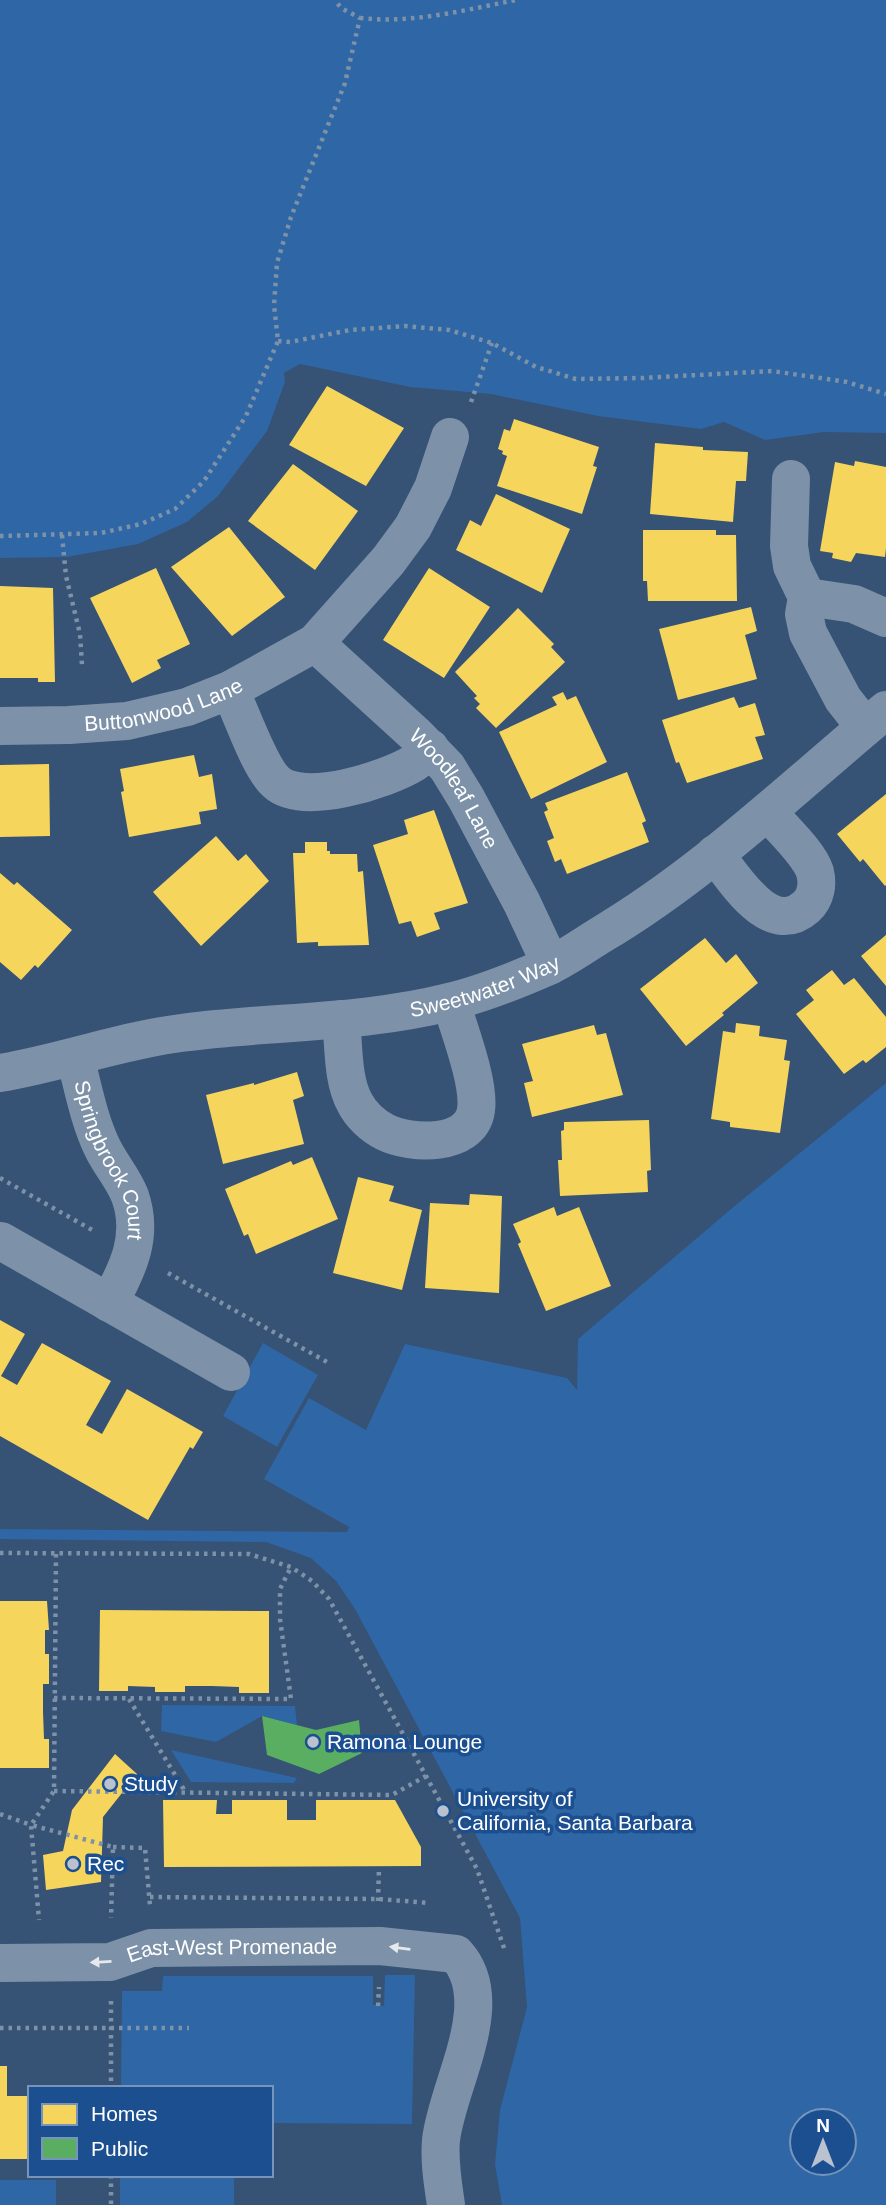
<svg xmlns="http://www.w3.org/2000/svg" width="886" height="2205" font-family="Helvetica,sans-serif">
	<rect width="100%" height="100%" fill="#365274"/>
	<path fill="#2f66a5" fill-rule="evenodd" d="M 0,0 L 886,0 L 886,433 L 824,432 L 765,440 L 724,422 L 701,429 L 598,416 L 491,394 L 410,387 L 300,364 L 284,373 L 285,382 L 267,431 L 218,496 L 187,522 L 138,544 L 67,557 L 0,558 Z
		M 886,1083 L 886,2205 L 502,2205 L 495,2164 L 500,2110 L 527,2007 L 520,1918 L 355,1609 L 336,1581 L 311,1558 L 266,1542 L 0,1539 L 0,1529 L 347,1532 L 349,1527 L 264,1479 L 309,1398 L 366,1430 L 405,1344 L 567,1378 L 577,1390 L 578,1339 L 737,1204 ZM 802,2121 L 844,2121 L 844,2163 L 802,2163 Z
		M 263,1343 L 318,1375 L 277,1447 L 223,1416 Z
		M 162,1705 L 295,1706 L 297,1725 L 262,1716 L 216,1742 L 161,1731 Z
		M 171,1750 L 297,1778 L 294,1783 L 191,1782 Z
		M 385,1975 L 415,1975 L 412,2124 L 271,2123 L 271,2088 L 121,2088 L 122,1991 L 162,1991 L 163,1976 L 373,1976 L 373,2005 L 384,2006 Z
		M 120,2175 L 234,2175 L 234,2205 L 120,2205 Z
		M 0,2180 L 56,2180 L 56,2205 L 0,2205 Z"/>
	<path fill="#f6d55c" d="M 327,386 L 404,428 L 366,486 L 289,445 Z
		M 514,419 L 599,447 L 593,466 L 597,467 L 582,514 L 497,486 L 507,456 L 502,454 L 503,451 L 498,449 L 504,429 L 510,431 Z
		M 655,443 L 703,447 L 703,450 L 748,452 L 746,481 L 736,481 L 733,522 L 650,514 Z
		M 855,461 L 886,467 L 886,548 L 885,557 L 856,553 L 851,562 L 832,558 L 833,553 L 820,551 L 835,462 L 854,466 Z
		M 293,464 L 358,511 L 315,570 L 248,521 Z
		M 496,494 L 570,529 L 542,593 L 456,550 L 470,520 L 481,526 Z
		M 229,527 L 285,597 L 232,636 L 171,567 Z
		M 643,530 L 716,530 L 716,535 L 736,535 L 737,601 L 648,601 L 647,581 L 643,581 Z
		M 156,568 L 190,644 L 157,660 L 161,668 L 132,683 L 90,598 Z
		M 429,568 L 490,607 L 444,678 L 383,640 Z
		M 0,586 L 53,588 L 55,682 L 38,682 L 38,678 L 0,678 Z
		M 751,607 L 757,631 L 745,635 L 757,679 L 678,700 L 659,629 Z
		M 518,608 L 554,644 L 551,647 L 565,662 L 496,728 L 476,708 L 480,704 L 474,698 L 477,696 L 455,672 Z
		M 563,692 L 567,700 L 576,696 L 607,762 L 531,799 L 499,732 L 557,705 L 552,697 Z
		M 734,697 L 739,708 L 755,703 L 765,735 L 755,737 L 763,759 L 687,783 L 679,762 L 676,763 L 662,720 Z
		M 194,755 L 199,777 L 212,774 L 217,809 L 199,812 L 201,824 L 129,837 L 121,792 L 124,791 L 120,769 Z
		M 49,764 L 50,836 L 0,837 L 0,765 Z
		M 627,772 L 646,821 L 642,823 L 649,842 L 567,874 L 561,859 L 555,862 L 547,841 L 554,838 L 544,812 L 548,810 L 545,803 Z
		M 886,794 L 886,885 L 885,886 L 863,859 L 860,862 L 837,834 Z
		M 434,810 L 468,903 L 434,913 L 440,929 L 417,937 L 411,921 L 399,924 L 373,845 L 408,834 L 404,820 Z
		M 216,836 L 238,861 L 246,854 L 269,881 L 201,946 L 153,892 Z
		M 305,842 L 327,842 L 327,851 L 330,851 L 330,854 L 357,854 L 358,872 L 363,871 L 369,945 L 318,946 L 318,942 L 297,943 L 293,853 L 305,853 Z
		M 0,873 L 14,885 L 17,882 L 72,930 L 38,968 L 35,965 L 21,980 L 0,962 Z
		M 886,935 L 886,986 L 861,956 Z
		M 705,938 L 726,963 L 736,954 L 758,983 L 722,1013 L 724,1015 L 686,1046 L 640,989 Z
		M 832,970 L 844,985 L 854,978 L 886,1017 L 886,1047 L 866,1063 L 863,1060 L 844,1074 L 796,1014 L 814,1000 L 806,990 Z
		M 736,1023 L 760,1026 L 759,1036 L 787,1040 L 784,1060 L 790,1061 L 780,1133 L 730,1127 L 730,1122 L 711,1119 L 723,1031 L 735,1033 Z
		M 594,1025 L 597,1035 L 606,1033 L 623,1095 L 532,1117 L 524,1083 L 533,1081 L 522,1044 Z
		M 297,1072 L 304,1096 L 293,1100 L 304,1144 L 223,1164 L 206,1095 L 254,1083 L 254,1085 Z
		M 649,1120 L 651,1170 L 647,1171 L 648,1192 L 560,1196 L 558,1160 L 562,1160 L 561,1131 L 564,1130 L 564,1122 Z
		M 312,1157 L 338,1219 L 256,1254 L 248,1234 L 244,1236 L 225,1189 L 291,1161 L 293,1165 Z
		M 358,1177 L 394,1186 L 389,1201 L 422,1210 L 402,1290 L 333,1273 Z
		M 470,1194 L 502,1196 L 499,1293 L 425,1288 L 430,1203 L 469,1205 Z
		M 554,1207 L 557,1216 L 579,1207 L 611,1286 L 546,1311 L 518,1244 L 521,1242 L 513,1224 Z
		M 0,1320 L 25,1334 L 1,1376 L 17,1385 L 42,1343 L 111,1381 L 86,1425 L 102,1434 L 127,1389 L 203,1432 L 193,1449 L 190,1447 L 148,1520 L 0,1436 Z
		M 0,1601 L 47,1601 L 49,1630 L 45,1630 L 45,1654 L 49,1654 L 49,1684 L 43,1684 L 43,1712 L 44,1739 L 49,1739 L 49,1768 L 0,1768 Z
		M 100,1610 L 269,1611 L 269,1693 L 239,1693 L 239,1687 L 212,1686 L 185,1686 L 185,1692 L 155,1692 L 155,1687 L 128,1686 L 128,1691 L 99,1691 Z
		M 115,1754 L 137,1774 L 103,1817 L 101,1882 L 46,1890 L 43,1855 L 63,1851 L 72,1810 Z
		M 163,1800 L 217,1800 L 216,1814 L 232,1814 L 232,1800 L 287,1800 L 287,1820 L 316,1820 L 316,1800 L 395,1800 L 421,1847 L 421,1866 L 164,1867 Z
		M 0,2066 L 7,2066 L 7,2096 L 28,2096 L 28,2159 L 0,2159 Z"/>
	<path fill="#5aae61" d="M 262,1716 L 316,1730 L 359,1720 L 362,1753 L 319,1774 L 267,1755 Z"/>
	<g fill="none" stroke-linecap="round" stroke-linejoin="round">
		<path stroke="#7d92a8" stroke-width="4.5" stroke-dasharray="3.5 5" stroke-linecap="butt" d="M 360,18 C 412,24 465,10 516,0
			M 278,341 L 290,342 L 350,330 L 405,326 L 449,330 L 492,343 L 536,367 L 576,379 L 642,378 L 772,371 L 847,382 L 886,394
			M 471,402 L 492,343
			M 62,535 L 66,576 L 80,634 L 82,665
			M 0,536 L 101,533 L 141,524 L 175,509 L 204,481 L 246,416 L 278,341 L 274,305 L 277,263 L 291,217 L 345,83 L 360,18 L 341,8 L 335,0
			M 0,1178 L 94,1231
			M 168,1273 L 327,1362
			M 0,1553 L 249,1554 L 291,1567 L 312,1581 L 329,1599 L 477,1869 L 505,1951
			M 56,1554 L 54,1791 L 31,1825 L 113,1847 L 111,1918
			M 54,1698 L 291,1699 L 280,1619 L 280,1589 L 291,1567
			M 129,1699 L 183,1788 L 184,1794
			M 54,1791 L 392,1795 L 426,1776
			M 0,1814 L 31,1825 L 39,1920
			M 113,1847 L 145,1848 L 150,1906
			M 150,1897 L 378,1899 L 430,1903
			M 378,1901 L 379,1867
			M 111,2001 L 111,2088
			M 378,2006 L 379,1987
			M 0,2028 L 189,2028
			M 111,2175 L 111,2205"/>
		<g stroke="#7d92a8" stroke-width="38">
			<path d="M 791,479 L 789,546 L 792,566 L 807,597 L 804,614 L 808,633 L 843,699 L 865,727"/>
			<path d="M 807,597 L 854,604 L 886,618"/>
			<path id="s1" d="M 315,643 L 416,735 L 447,767 L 466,798 L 522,903 L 551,965"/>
			<path d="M 230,690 C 241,712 259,767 276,782 C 303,807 386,780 414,763 C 420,759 425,753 430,748"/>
			<path id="s2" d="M 0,726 L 69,725 L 127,721 L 187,707 L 230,690 L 315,643 L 388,561 L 413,527 L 433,488 L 450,437"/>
			<path d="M 715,854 C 734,878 770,939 806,907 C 816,898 818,884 815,872 C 809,853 781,828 768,812"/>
			<path d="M 341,1019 C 344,1045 342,1080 355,1103 C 361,1115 373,1126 385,1132 C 411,1145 471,1147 476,1110 C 480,1083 459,1030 451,1002"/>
			<path id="s3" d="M 75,1057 C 83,1087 89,1121 103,1149 C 111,1165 124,1180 130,1196 C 144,1236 128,1269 109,1303"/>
			<path id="s4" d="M 0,1073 C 61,1063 119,1041 181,1033 C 270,1021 362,1024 449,1002 C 483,994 517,980 549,966 C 566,958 583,946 599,936 C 704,874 792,788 886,710"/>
			<path d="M 1,1241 L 231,1372"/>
			<path id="s5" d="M 0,1963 L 110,1962 L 151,1948 L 380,1946 L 456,1954 C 500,2002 447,2085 441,2140 C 439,2162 443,2184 446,2205"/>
		</g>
	</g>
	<defs><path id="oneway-solid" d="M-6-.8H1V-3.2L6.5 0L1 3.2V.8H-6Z" transform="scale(1.75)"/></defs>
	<g fill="#e5e9ee">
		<use href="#oneway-solid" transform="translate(400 1948) rotate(-173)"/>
		<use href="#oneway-solid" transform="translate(101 1962) rotate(177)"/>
	</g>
	<g fill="#b9c2ce" stroke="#1b4f8f" stroke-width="2.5">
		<circle cx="313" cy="1742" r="7"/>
		<circle cx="110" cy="1784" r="7"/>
		<circle cx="443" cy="1811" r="7"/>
		<circle cx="73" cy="1864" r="7"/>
	</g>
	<g text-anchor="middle" stroke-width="7" stroke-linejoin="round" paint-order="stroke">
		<g font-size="21" fill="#fff" stroke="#1b4f8f">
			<text dy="7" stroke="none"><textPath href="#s2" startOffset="166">Buttonwood Lane</textPath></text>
			<text dy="7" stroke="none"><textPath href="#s1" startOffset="203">Woodleaf Lane</textPath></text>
			<text dy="7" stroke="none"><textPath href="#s4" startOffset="494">Sweetwater Way</textPath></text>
			<text dy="7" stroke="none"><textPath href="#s3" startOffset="110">Springbrook Court</textPath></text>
			<text dy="7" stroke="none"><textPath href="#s5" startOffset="234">East-West Promenade</textPath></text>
		</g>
		<g font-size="21" fill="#fff" stroke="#1b4f8f" text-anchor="start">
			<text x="327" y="1749">Ramona Lounge</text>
			<text x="124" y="1791">Study</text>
			<text x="457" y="1806">University of<tspan x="457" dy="24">California, Santa Barbara</tspan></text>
			<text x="87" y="1871">Rec</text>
		</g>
	</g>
	<rect x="28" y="2086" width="245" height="91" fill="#1b4f8f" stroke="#7695bc" stroke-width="2"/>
	<rect x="42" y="2104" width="35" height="21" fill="#f6d55c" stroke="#7695bc" stroke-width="2"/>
	<text x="91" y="2121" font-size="21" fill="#ffffff">Homes</text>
	<rect x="42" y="2138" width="35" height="21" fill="#5aae61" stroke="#7695bc" stroke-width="2"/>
	<text x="91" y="2156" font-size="21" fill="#ffffff">Public</text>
	<g transform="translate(823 2142)"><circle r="33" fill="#1b4f8f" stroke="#7695bc" stroke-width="2"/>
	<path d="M0-5L12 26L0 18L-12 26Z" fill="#b9c2ce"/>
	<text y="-10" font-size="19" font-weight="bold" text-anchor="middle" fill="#ffffff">N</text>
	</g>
</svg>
